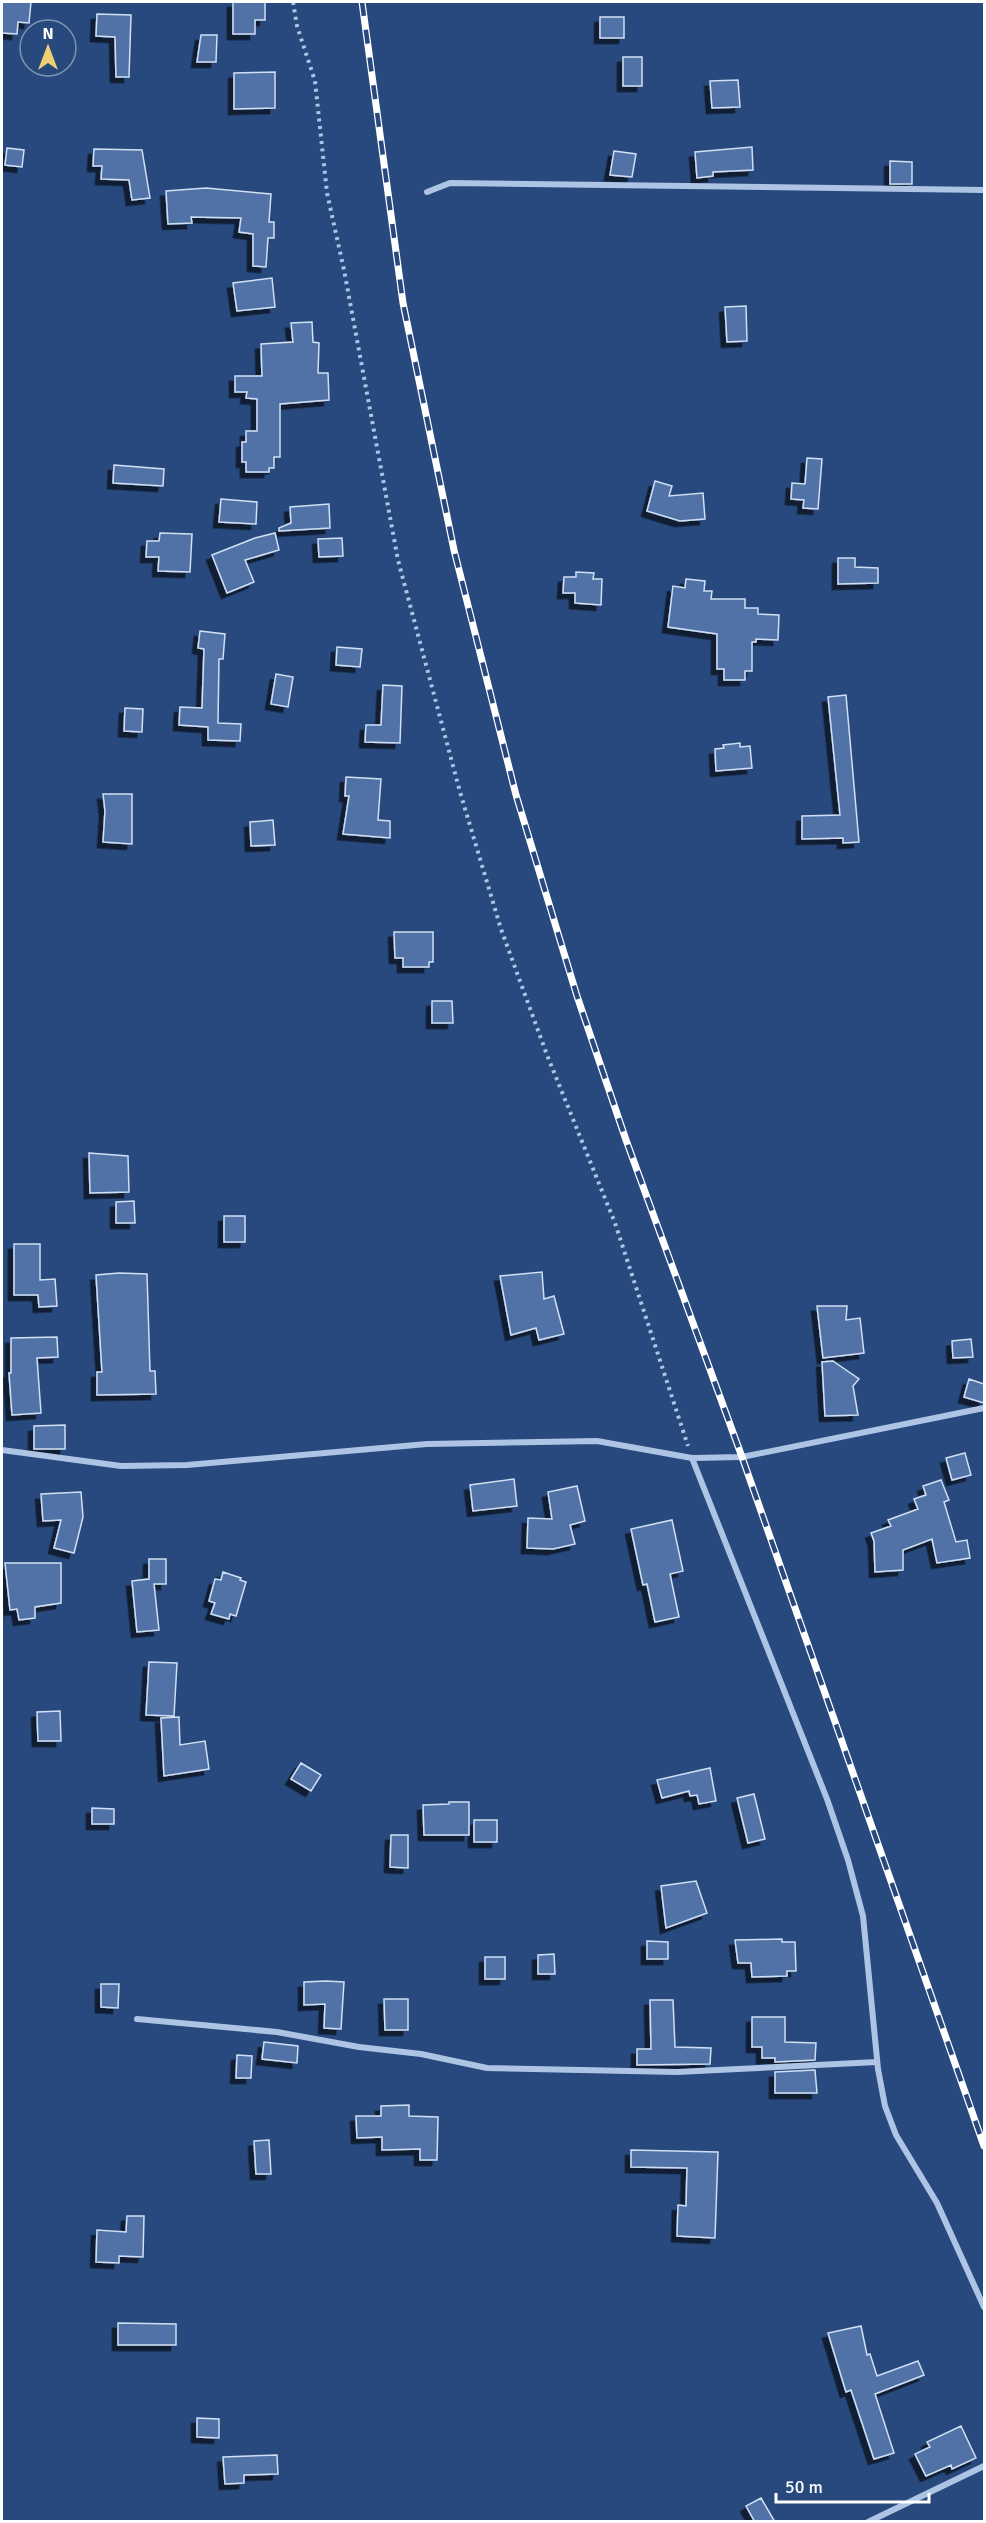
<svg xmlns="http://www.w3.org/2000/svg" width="986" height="2523" font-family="Signika,sans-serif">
	<defs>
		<filter id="shadow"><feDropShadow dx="-5.5" dy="5.5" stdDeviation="0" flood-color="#0009"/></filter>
	</defs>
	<rect width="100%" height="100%" fill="#28497d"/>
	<path fill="#5172a6" stroke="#d0dff4" stroke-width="1.5" filter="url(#shadow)" d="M 2,2 L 31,2 L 29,23 L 18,22 L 17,34 L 2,33 Z
		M 233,2 L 265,2 L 265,20 L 255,20 L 255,34 L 233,34 Z
		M 97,14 L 131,15 L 129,77 L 116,77 L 115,37 L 96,36 Z
		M 600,17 L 624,17 L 624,38 L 600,38 Z
		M 201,35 L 217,35 L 216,62 L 197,62 Z
		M 623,57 L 642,57 L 642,86 L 623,86 Z
		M 275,72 L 275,108 L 234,109 L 234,73 Z
		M 738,80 L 740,107 L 712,108 L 710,81 Z
		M 752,147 L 753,170 L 713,172 L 713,176 L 697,178 L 695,152 Z
		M 7,148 L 24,150 L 22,167 L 5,165 Z
		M 94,149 L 142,150 L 150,198 L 132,200 L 129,180 L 101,179 L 102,166 L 93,166 Z
		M 614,151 L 636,154 L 632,177 L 610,175 Z
		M 890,161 L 912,162 L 912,184 L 890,184 Z
		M 206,188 L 271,194 L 269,222 L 274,222 L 274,238 L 268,238 L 266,267 L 253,266 L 253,234 L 239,232 L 241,218 L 191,217 L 192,223 L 168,224 L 166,191 Z
		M 272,278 L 275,307 L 237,311 L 233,283 Z
		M 746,306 L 747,341 L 727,342 L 725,307 Z
		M 312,322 L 313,342 L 319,343 L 318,373 L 328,373 L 329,400 L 280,404 L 280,457 L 274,457 L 274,468 L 269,468 L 269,472 L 246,472 L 246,462 L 242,462 L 242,442 L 246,442 L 246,431 L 257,431 L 257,399 L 246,398 L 247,392 L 235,392 L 235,376 L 262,376 L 261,344 L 293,342 L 291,323 Z
		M 807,458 L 822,459 L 818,509 L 803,508 L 804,500 L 791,499 L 792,483 L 805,484 Z
		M 114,465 L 164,469 L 163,486 L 113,483 Z
		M 655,481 L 672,486 L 669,496 L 703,493 L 705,519 L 680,521 L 647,511 Z
		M 221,499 L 257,502 L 256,524 L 219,522 Z
		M 329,504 L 330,528 L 279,531 L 279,528 L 291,523 L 290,507 Z
		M 160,533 L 192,534 L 190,572 L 158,571 L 159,557 L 146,557 L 147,541 L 159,541 Z
		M 275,533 L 279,550 L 245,560 L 254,582 L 227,593 L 212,555 L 255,538 Z
		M 342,538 L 343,556 L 319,557 L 318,539 Z
		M 838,558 L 855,558 L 855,567 L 878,568 L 878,583 L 838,584 Z
		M 576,572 L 594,573 L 593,579 L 602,579 L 601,605 L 575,603 L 575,593 L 563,593 L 564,577 L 576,577 Z
		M 686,579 L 705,581 L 704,591 L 712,591 L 711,599 L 745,599 L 745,608 L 758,608 L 758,614 L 779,615 L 778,640 L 756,639 L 756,642 L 752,642 L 752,671 L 745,671 L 745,680 L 724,680 L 724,669 L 717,669 L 717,634 L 668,627 L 673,586 L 685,588 Z
		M 200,631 L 225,634 L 223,659 L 219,659 L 218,723 L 241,724 L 240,741 L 208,740 L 208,727 L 179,725 L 180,707 L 202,708 L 204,649 L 198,648 Z
		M 337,647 L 362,649 L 360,667 L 336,665 Z
		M 276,674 L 293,677 L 288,707 L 271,704 Z
		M 383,685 L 402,686 L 400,743 L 365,742 L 366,725 L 381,725 Z
		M 846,695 L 859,842 L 843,843 L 843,838 L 802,839 L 802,816 L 840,815 L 828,697 Z
		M 125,708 L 143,709 L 142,732 L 124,731 Z
		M 740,743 L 740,747 L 750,746 L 752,768 L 716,771 L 715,749 L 724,748 L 723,745 Z
		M 346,777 L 381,779 L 378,820 L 390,821 L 390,838 L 343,834 L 349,796 L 345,796 Z
		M 103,794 L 132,794 L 132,844 L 103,842 L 105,811 Z
		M 273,820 L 275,845 L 251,846 L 250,822 Z
		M 394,932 L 433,932 L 433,962 L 429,962 L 429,967 L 403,967 L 403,958 L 395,958 Z
		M 432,1001 L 452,1001 L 453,1023 L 432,1023 Z
		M 89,1153 L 128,1156 L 129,1192 L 90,1193 Z
		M 134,1201 L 135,1223 L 116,1223 L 116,1202 Z
		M 224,1216 L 245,1216 L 245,1242 L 224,1242 Z
		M 14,1244 L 40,1244 L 40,1280 L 55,1279 L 57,1306 L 39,1307 L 38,1295 L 14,1295 Z
		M 542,1272 L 544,1299 L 554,1296 L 564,1334 L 539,1340 L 536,1328 L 511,1335 L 500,1276 Z
		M 119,1273 L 147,1274 L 150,1371 L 155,1371 L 156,1394 L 97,1395 L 97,1372 L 102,1372 L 96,1275 Z
		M 817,1306 L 847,1306 L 846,1320 L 860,1318 L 864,1353 L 823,1358 Z
		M 57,1337 L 58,1357 L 37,1358 L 41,1413 L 12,1415 L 9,1373 L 11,1373 L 11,1338 Z
		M 971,1339 L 973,1357 L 953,1358 L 952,1341 Z
		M 833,1361 L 859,1379 L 853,1386 L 858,1415 L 825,1416 L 822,1362 Z
		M 969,1379 L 984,1384 L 984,1403 L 964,1397 Z
		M 65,1425 L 65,1449 L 34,1449 L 34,1426 Z
		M 965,1453 L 971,1475 L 952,1480 L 946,1458 Z
		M 514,1479 L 517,1506 L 473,1511 L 470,1485 Z
		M 941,1480 L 949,1500 L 944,1502 L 956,1542 L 967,1540 L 970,1558 L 937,1563 L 932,1539 L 903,1550 L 903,1570 L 875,1572 L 874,1541 L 871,1533 L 891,1526 L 888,1520 L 918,1509 L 914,1499 L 926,1495 L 923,1486 Z
		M 577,1486 L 585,1521 L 570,1525 L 575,1544 L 553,1549 L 527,1548 L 528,1518 L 552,1519 L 548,1492 Z
		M 81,1492 L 83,1517 L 74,1553 L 54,1548 L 61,1520 L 43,1521 L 41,1494 Z
		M 672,1520 L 683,1571 L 670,1574 L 679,1617 L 655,1622 L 647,1584 L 643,1585 L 631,1529 Z
		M 149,1559 L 166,1559 L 166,1584 L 154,1584 L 159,1630 L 137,1632 L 132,1581 L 149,1579 Z
		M 5,1563 L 61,1563 L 61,1603 L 35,1607 L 35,1618 L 19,1620 L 17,1609 L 10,1610 Z
		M 223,1572 L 241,1578 L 240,1580 L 246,1582 L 236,1616 L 230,1614 L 229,1619 L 211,1614 L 215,1603 L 209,1601 L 215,1579 L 221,1580 Z
		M 149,1662 L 177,1663 L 174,1716 L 146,1715 Z
		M 60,1711 L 61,1741 L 38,1741 L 37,1712 Z
		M 179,1717 L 180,1745 L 205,1741 L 209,1769 L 164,1776 L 161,1718 Z
		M 301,1763 L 321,1775 L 311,1791 L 291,1779 Z
		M 710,1768 L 716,1801 L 699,1804 L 697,1795 L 690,1796 L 689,1791 L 662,1798 L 657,1780 Z
		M 754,1794 L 765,1839 L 748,1843 L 737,1798 Z
		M 449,1802 L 469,1802 L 469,1835 L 424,1835 L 423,1805 L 449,1804 Z
		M 92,1808 L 114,1809 L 114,1824 L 92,1824 Z
		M 474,1820 L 497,1820 L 497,1842 L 474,1842 Z
		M 391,1835 L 408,1835 L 408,1868 L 390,1867 Z
		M 696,1881 L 707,1913 L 666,1928 L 661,1886 Z
		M 782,1939 L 782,1942 L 795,1942 L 796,1971 L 787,1971 L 787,1976 L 752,1977 L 751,1963 L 738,1963 L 735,1940 Z
		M 647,1941 L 668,1942 L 668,1959 L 647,1959 Z
		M 554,1954 L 555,1974 L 538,1974 L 538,1955 Z
		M 485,1957 L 505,1957 L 505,1979 L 485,1979 Z
		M 326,1981 L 344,1982 L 341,2029 L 324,2028 L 325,2004 L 304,2005 L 304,1982 Z
		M 101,1984 L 119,1984 L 118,2008 L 101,2007 Z
		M 384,1999 L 408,1999 L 408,2030 L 385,2030 Z
		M 650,2000 L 673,2000 L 675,2047 L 711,2048 L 710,2064 L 637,2065 L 637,2049 L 651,2049 Z
		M 752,2017 L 785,2017 L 785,2042 L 816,2043 L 815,2060 L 775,2062 L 775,2058 L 762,2058 L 762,2047 L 752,2047 Z
		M 264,2042 L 298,2046 L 297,2063 L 262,2059 Z
		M 237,2055 L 252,2056 L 251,2078 L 236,2078 Z
		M 815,2070 L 817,2093 L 775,2093 L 775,2072 Z
		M 409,2105 L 409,2116 L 438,2117 L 437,2160 L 420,2160 L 420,2149 L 382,2150 L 382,2137 L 357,2138 L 356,2116 L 381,2116 L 381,2106 Z
		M 269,2140 L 271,2174 L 256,2174 L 254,2141 Z
		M 631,2150 L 718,2152 L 715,2238 L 677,2236 L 678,2205 L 686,2206 L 687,2168 L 631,2167 Z
		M 127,2216 L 144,2216 L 143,2257 L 119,2256 L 119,2263 L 96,2262 L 97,2230 L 126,2232 Z
		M 118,2323 L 176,2324 L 176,2345 L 118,2345 Z
		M 861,2326 L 867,2355 L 870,2354 L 877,2376 L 918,2361 L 924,2375 L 875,2394 L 894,2453 L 874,2459 L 851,2390 L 846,2392 L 828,2333 Z
		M 197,2418 L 219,2419 L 219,2438 L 197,2437 Z
		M 961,2426 L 976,2458 L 952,2469 L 951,2465 L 926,2476 L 915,2454 L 930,2447 L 927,2442 Z
		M 277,2455 L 278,2474 L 244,2475 L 244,2483 L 225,2484 L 223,2457 Z
		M 761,2498 L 775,2522 L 755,2522 L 746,2506 Z"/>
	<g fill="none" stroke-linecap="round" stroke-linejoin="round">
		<path stroke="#aec4e4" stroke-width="4" stroke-dasharray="3 4.5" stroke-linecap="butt" d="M 293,2 L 297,26 L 315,81 L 327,193 L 344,270 L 398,560 L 460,792 L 501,929 L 547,1055 L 615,1223 L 688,1446"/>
		<path stroke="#aec4e4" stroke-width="6" d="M 427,192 L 450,183 L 984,190
			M 2,1450 L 121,1466 L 187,1465 L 427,1444 L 597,1441 L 692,1458 L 742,1457 L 984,1408
			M 692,1458 L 827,1799 L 848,1860 L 863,1916 L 878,2069 L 885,2106 L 896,2135 L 937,2203 L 984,2307
			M 137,2019 L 277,2032 L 359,2047 L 421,2054 L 487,2068 L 677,2072 L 877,2062
			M 868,2522 L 984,2466"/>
		<g stroke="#fff" stroke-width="7">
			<path id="rail" d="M 362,2 L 403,303 L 454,550 L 516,795 L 577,996 L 626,1140 L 742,1457 L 984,2146"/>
		</g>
		<use href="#rail" stroke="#28497d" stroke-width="4.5" stroke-dasharray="14" stroke-linecap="butt"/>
	</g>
	<rect width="986" height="2523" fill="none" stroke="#ffffff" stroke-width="6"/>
	<g transform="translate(48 48)"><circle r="28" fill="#28497d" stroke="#7e92b1" stroke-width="1.5"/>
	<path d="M0-4.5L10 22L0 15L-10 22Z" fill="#eccf74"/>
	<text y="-9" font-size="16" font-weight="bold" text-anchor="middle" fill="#ffffff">N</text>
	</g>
	<path d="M776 2493v9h153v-9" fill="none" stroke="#ffffff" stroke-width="3"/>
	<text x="785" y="2493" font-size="18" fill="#ffffff" stroke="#28497d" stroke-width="4.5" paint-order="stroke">50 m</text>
</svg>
